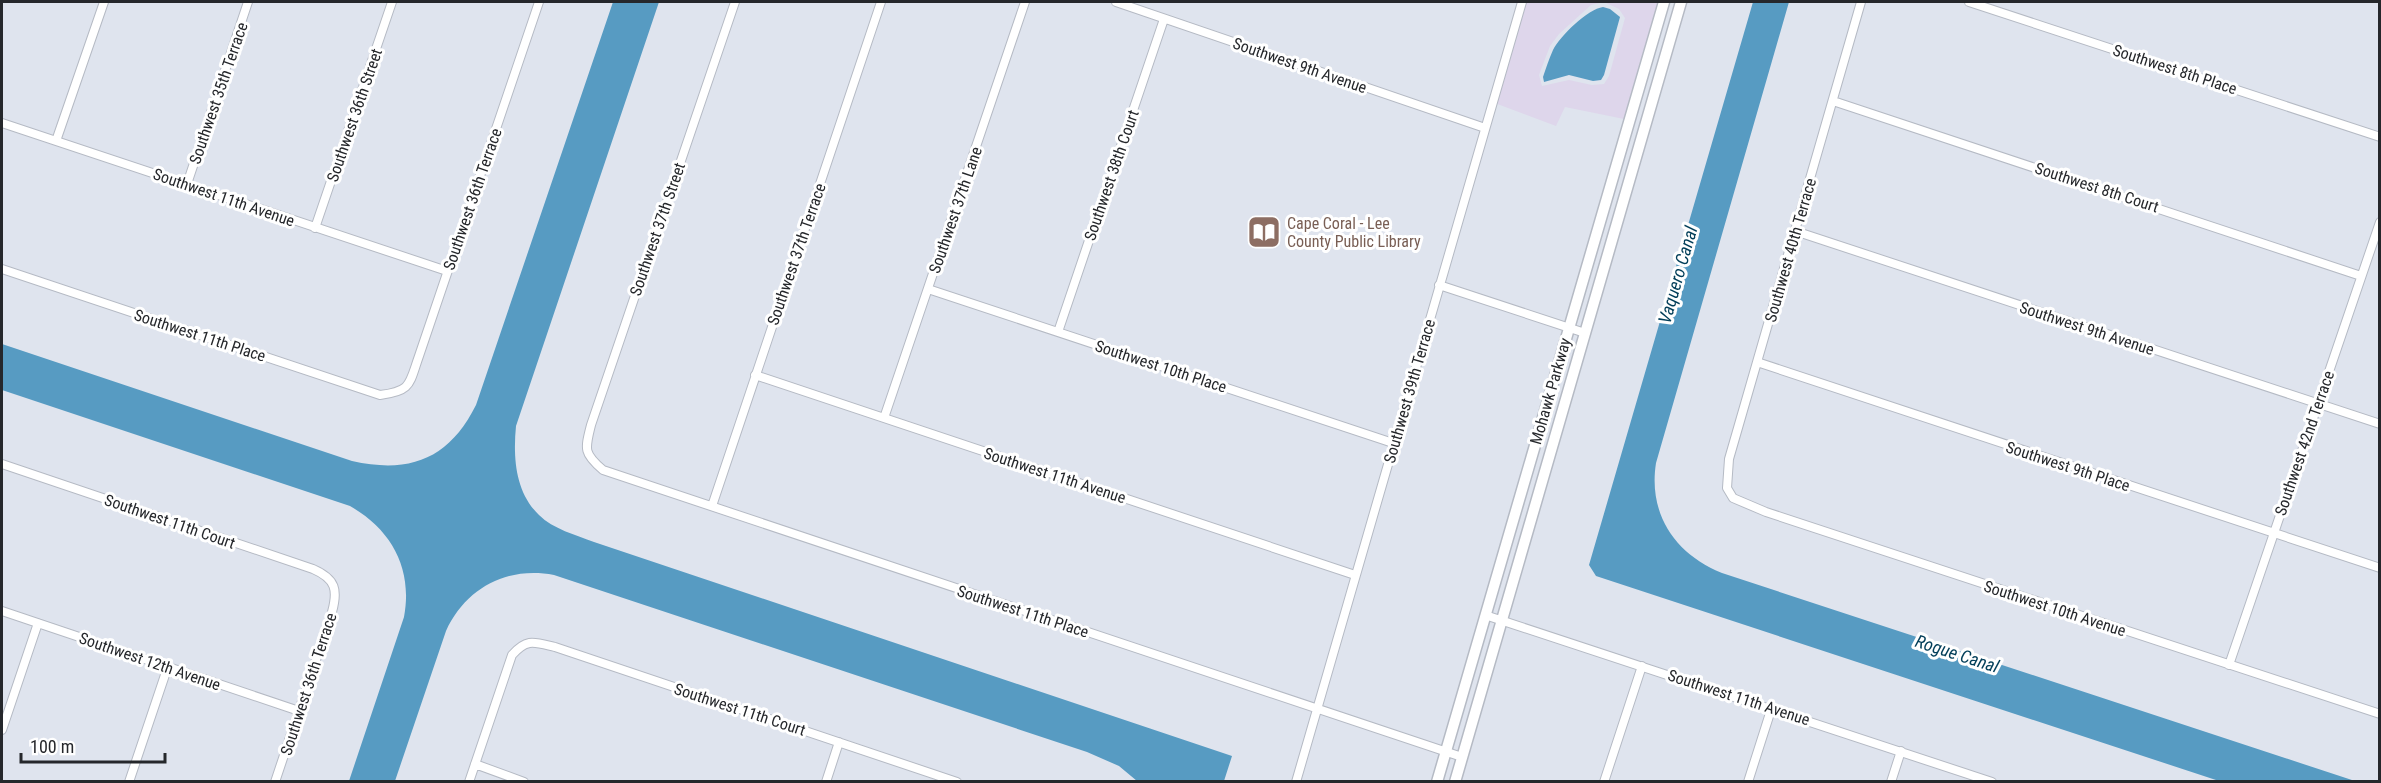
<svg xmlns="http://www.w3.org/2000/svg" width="2381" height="783" font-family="'Roboto Condensed',sans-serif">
	<rect width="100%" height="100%" fill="#dfe4ee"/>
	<path fill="#ded6eb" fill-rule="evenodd" d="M 1521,2 L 1658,2 L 1624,119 L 1565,107 L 1556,126 L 1492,102 ZM 1604,2 L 1619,9 L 1625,18 L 1609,76 L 1604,84 L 1592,85 L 1569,80 L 1542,86 L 1539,75 L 1550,46 L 1559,34 L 1591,5 Z"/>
	<path fill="#579bc2" d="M 613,2 L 659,2 L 516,426 C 513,457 515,492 539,515 C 553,529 576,535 594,542 L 1232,756 L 1224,781 L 1137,781 L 1119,766 L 1087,752 L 554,575 C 507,566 466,588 446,631 L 395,781 L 349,781 L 404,617 C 413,569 392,530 350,506 L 2,390 L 2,344 L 352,461 C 410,474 449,459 476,405 Z
		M 1753,2 L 1789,2 L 1656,463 C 1648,514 1675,554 1722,573 L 2355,781 L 2219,781 L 1596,576 L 1589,565 Z
		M 1603,7 L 1610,9 L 1620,17 L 1604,75 L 1601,80 L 1593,81 L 1569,75 L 1544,82 L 1543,77 C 1546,68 1549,59 1553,50 C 1560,36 1588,9 1603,7 Z"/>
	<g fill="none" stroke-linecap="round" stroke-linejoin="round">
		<g stroke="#b5bac4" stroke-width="10">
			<path id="street" d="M 735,2 L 591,425 C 585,449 583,453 603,470 L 1462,757
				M 1116,2 L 1485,128
				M 1861,2 L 1729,459 L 1727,488 L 1733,498 L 1766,512 L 2380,714
				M 1969,2 L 2380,137
				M 1833,101 L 2361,276
				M 2,123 L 447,271
				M 56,141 L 104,2
				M 187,184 L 248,2
				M 315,228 L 392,2
				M 1795,231 L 2380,424
				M 2,269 L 380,395 C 412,391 409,384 419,356 L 539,2
				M 1439,285 L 1585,333
				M 928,289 L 1393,443
				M 1058,332 L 1164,19
				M 1757,362 L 2380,568
				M 755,375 L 1355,575
				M 884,418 L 1025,2
				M 2,464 L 313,569 C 336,579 338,590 332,612 L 275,782
				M 712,506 L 881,2
				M 2,611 L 299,711
				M 1485,615 L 1992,782
				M 2229,665 L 2380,222
				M 2,730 L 38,623
				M 475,764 L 524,782
				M 129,782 L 168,666
				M 469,782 L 512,655 C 527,638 534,642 555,647 L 957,782
				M 826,782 L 839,742
				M 1296,782 L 1522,2
				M 1604,782 L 1642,666
				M 1748,782 L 1771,710
				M 1891,782 L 1901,751"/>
		</g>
		<g stroke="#b5bac4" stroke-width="13">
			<path id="secondary" d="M 1437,782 L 1664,2
				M 1455,782 L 1681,2"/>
		</g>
		<use href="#street" stroke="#fff" stroke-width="8"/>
		<use href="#secondary" stroke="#fff" stroke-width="10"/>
	</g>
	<defs>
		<g id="library-square" transform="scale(1.725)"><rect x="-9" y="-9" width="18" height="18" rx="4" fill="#8d6e63" stroke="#fff"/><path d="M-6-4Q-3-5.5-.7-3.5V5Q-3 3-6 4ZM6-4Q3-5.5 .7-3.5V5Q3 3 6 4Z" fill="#fff"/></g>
	</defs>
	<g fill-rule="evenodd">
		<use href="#library-square" x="1264" y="232"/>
	</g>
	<g text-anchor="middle" stroke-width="6" stroke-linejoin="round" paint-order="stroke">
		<g font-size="16" fill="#25272b" stroke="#fff">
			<text transform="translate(1300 65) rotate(19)" y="6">Southwest 9th Avenue</text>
			<text transform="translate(2175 69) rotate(18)" y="6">Southwest 8th Place</text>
			<text transform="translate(218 93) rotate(-71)" y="6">Southwest 35th Terrace</text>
			<text transform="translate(354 115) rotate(-71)" y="6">Southwest 36th Street</text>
			<text transform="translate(1111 175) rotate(-71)" y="6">Southwest 38th Court</text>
			<text transform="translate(2097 187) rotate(18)" y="6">Southwest 8th Court</text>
			<text transform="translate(224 197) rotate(19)" y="6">Southwest 11th Avenue</text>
			<text transform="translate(472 199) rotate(-71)" y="6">Southwest 36th Terrace</text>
			<text transform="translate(955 210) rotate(-71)" y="6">Southwest 37th Lane</text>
			<text transform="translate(657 229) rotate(-71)" y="6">Southwest 37th Street</text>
			<text transform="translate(1790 250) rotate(-74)" y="6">Southwest 40th Terrace</text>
			<text transform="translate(796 254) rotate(-71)" y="6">Southwest 37th Terrace</text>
			<text transform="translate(2087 328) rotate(18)" y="6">Southwest 9th Avenue</text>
			<text transform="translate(200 335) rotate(18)" y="6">Southwest 11th Place</text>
			<text transform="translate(1161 366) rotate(18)" y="6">Southwest 10th Place</text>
			<text transform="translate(1409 391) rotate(-74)" y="6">Southwest 39th Terrace</text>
			<text transform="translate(1550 391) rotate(-74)" y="6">Mohawk Parkway</text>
			<text transform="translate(2304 443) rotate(-71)" y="6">Southwest 42nd Terrace</text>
			<text transform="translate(2068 466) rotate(18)" y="6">Southwest 9th Place</text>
			<text transform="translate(1055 475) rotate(18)" y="6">Southwest 11th Avenue</text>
			<text transform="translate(170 521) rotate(19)" y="6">Southwest 11th Court</text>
			<text transform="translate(2055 608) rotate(18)" y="6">Southwest 10th Avenue</text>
			<text transform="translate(1023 611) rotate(18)" y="6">Southwest 11th Place</text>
			<text transform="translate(150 661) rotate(19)" y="6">Southwest 12th Avenue</text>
			<text transform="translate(308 684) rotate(-72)" y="6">Southwest 36th Terrace</text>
			<text transform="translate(1739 697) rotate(18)" y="6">Southwest 11th Avenue</text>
			<text transform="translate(740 709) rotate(18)" y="6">Southwest 11th Court</text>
		</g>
		<g font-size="16" fill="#785e54" stroke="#fff" text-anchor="start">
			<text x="1287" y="229">Cape Coral - Lee<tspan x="1287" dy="18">County Public Library</tspan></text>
		</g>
		<g font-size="18" font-style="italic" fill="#023e59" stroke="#fff">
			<text transform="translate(1678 275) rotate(-74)" y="6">Vaquero Canal</text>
			<text transform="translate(1957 654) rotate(18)" y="6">Rogue Canal</text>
		</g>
	</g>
	<rect width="2381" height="783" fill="none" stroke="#25272b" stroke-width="6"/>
	<path d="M21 753v9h144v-9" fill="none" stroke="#25272b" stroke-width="3"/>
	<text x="30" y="753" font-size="18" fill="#25272b" stroke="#ffffff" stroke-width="4.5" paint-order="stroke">100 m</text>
</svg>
